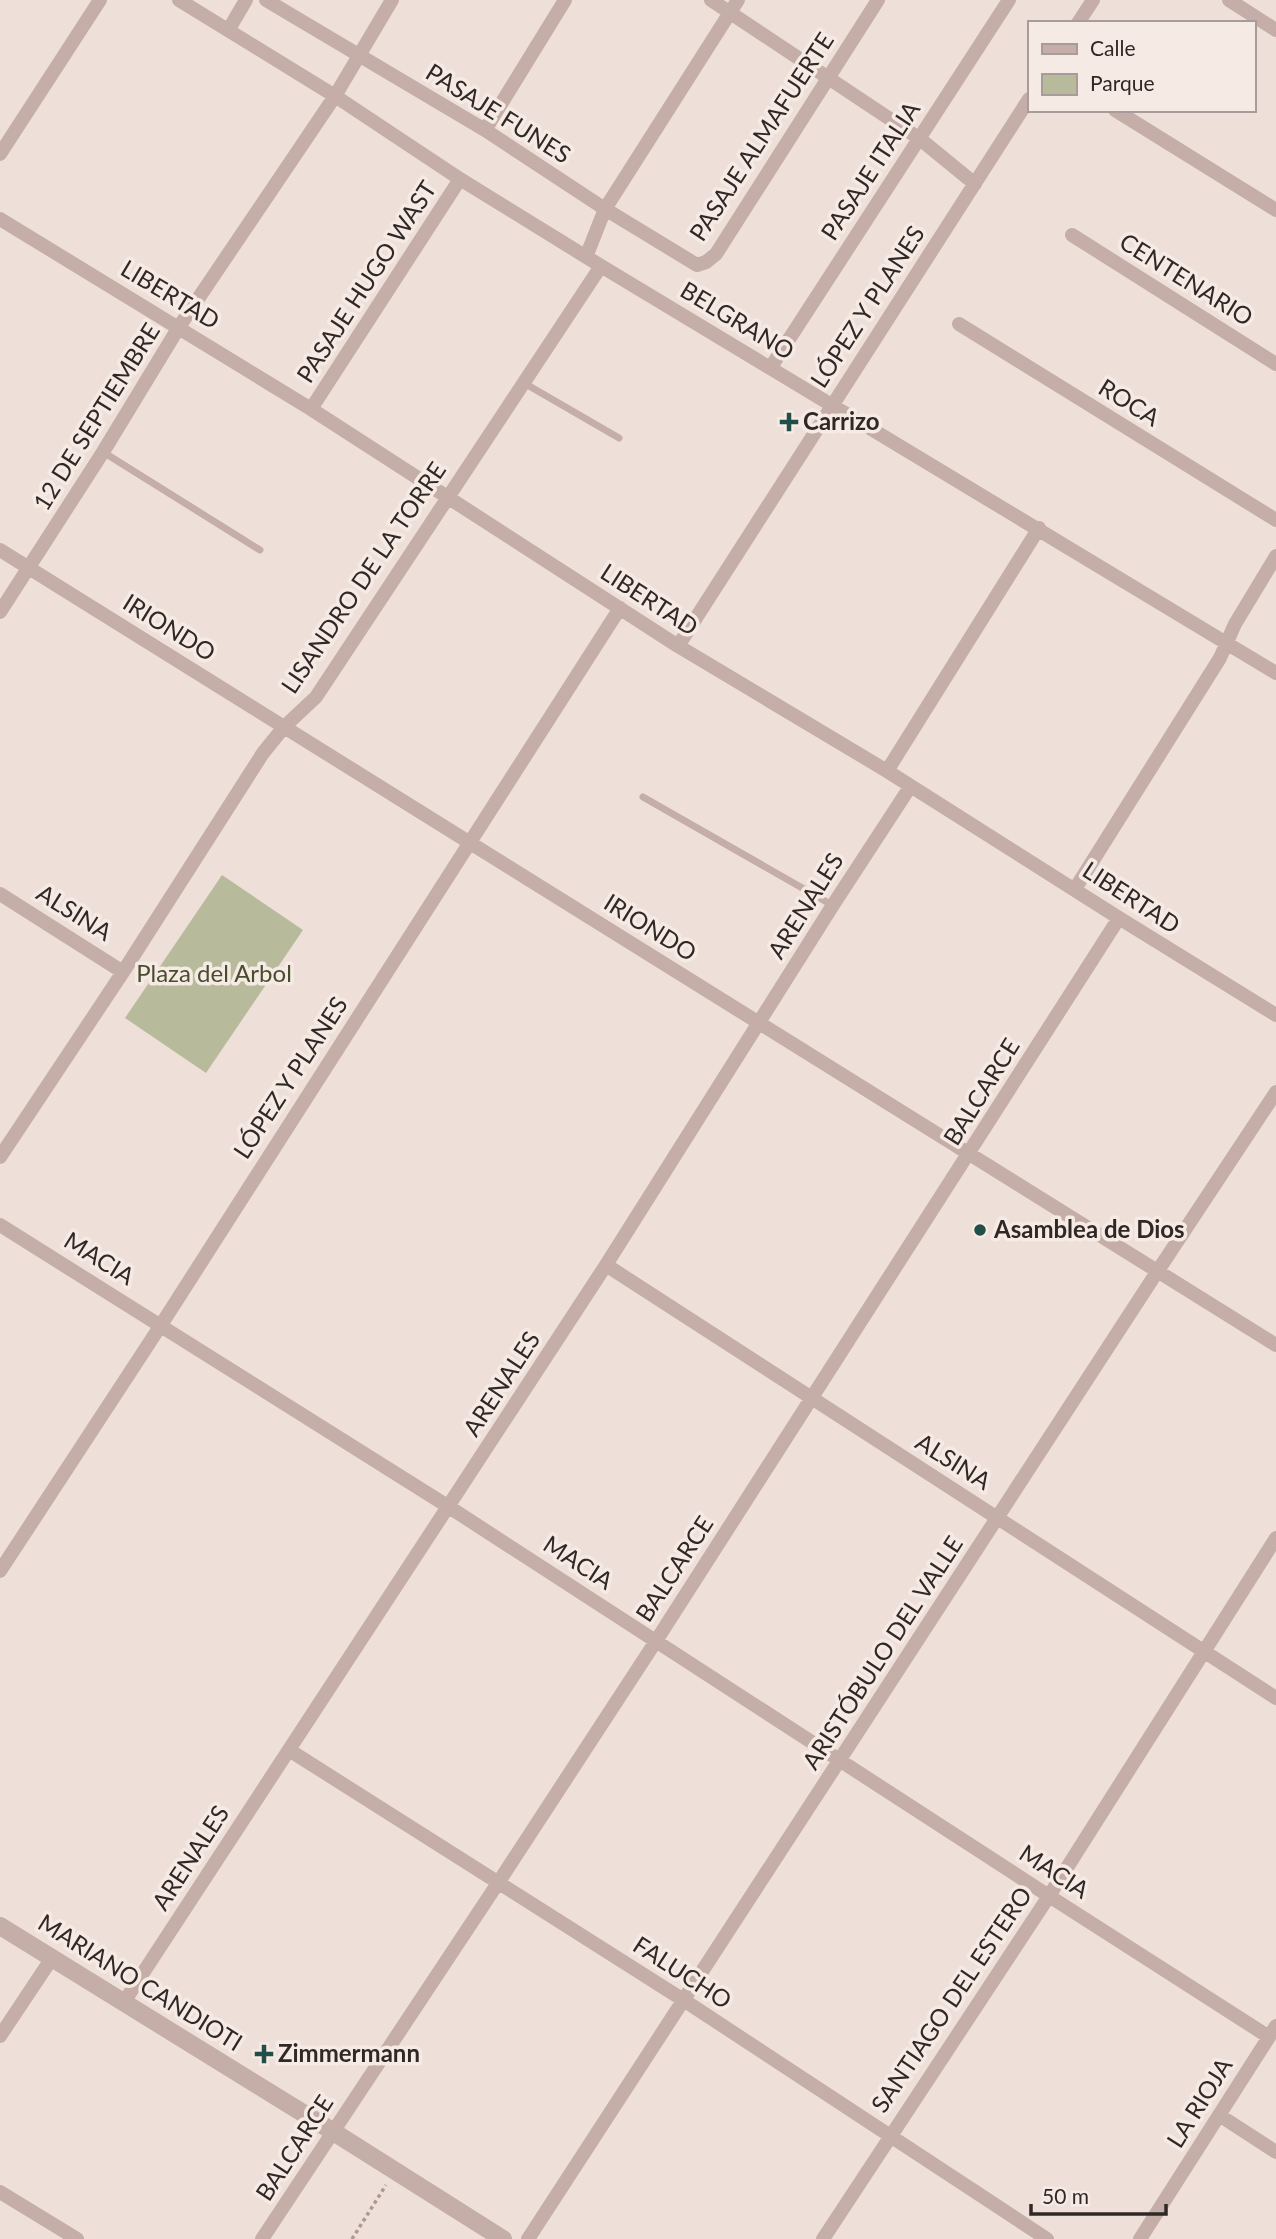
<svg xmlns="http://www.w3.org/2000/svg" width="1276" height="2239" font-family="Lato,sans-serif">
	<rect width="100%" height="100%" fill="#eee0d9"/>
	<path fill="#b7bb9b" d="M 222,875 L 303,930 L 206,1073 L 125,1018 Z"/>
	<g fill="none" stroke-linecap="round" stroke-linejoin="round">
		<path stroke="#af9891" stroke-width="3.5" stroke-dasharray="3.5 3.5" stroke-linecap="butt" d="M 352,2239 L 386,2185"/>
		<path stroke="#c4aea7" stroke-width="7" d="M 524,383 L 619,438
			M 103,452 L 260,550
			M 643,797 L 832,905"/>
		<path stroke="#c4aea7" stroke-width="14" d="M 179,0 L 335,96 L 460,179 L 601,266 L 1276,673
			M 266,0 L 485,130 L 605,209 L 697,265 L 706,262 L 716,254 L 878,0
			M 711,0 L 920,139 L 975,184
			M 1229,0 L 1276,30
			M 1078,23 L 1093,0
			M 229,29 L 246,0
			M 1115,110 L 1276,210
			M 485,130 L 565,0
			M 0,154 L 100,0
			M 0,219 L 311,409 L 678,646 L 887,771 L 1119,918 L 1276,1015
			M 1072,235 L 1276,364
			M 586,257 L 605,209 L 738,0
			M 959,324 L 1276,520
			M 771,367 L 1009,0
			M 311,409 L 460,179
			M 0,550 L 1276,1345
			M 0,612 L 103,452 L 179,327 L 335,96 L 392,0
			M 678,646 L 1029,99
			M 887,771 L 1039,528
			M 1075,889 L 1220,658 L 1235,624 L 1276,556
			M 0,894 L 123,972
			M 0,1157 L 123,972 L 263,753 L 284,727 L 316,697 L 601,266
			M 0,1225 L 449,1507 L 1049,1896 L 1269,2037
			M 606,1265 L 1276,1698
			M 0,1571 L 161,1325 L 620,608
			M 289,1750 L 685,2001 L 1047,2239
			M 124,2002 L 606,1265 L 833,905 L 910,787
			M 0,2036 L 52,1958
			M 1219,2115 L 1276,2152
			M 0,2192 L 77,2239
			M 262,2239 L 498,1883 L 656,1641 L 1119,918
			M 528,2239 L 1157,1272 L 1276,1092
			M 823,2239 L 1049,1896 L 1276,1538
			M 1140,2239 L 1276,2026"/>
		<path stroke="#c4aea7" stroke-width="18" d="M 0,1926 L 332,2131 L 503,2239"/>
	</g>
	<g fill="#214e47" stroke="#f6eae5" stroke-width="2.5">
		<path d="M785.5 411.5h7v7h7v7h-7v7h-7v-7h-7v-7h7z"/>
		<circle cx="980" cy="1230" r="7"/>
		<path d="M260.5 2043.5h7v7h7v7h-7v7h-7v-7h-7v-7h7z"/>
	</g>
	<g text-anchor="middle" stroke-width="7" stroke-linejoin="round" paint-order="stroke">
		<g font-size="24" fill="#312826" stroke="#f6eae5">
			<text transform="translate(498 114) rotate(32)" y="8">PASAJE FUNES</text>
			<text transform="translate(762 137) rotate(-57)" y="8">PASAJE ALMAFUERTE</text>
			<text transform="translate(871 171) rotate(-57)" y="8">PASAJE ITALIA</text>
			<text transform="translate(1186 280) rotate(32)" y="8">CENTENARIO</text>
			<text transform="translate(367 282) rotate(-57)" y="8">PASAJE HUGO WAST</text>
			<text transform="translate(170 295) rotate(31)" y="8">LIBERTAD</text>
			<text transform="translate(868 307) rotate(-57)" y="8">LÓPEZ Y PLANES</text>
			<text transform="translate(737 321) rotate(31)" y="8">BELGRANO</text>
			<text transform="translate(1129 403) rotate(32)" y="8">ROCA</text>
			<text transform="translate(97 417) rotate(-58)" y="8">12 DE SEPTIEMBRE</text>
			<text transform="translate(364 578) rotate(-56)" y="8">LISANDRO DE LA TORRE</text>
			<text transform="translate(649 600) rotate(33)" y="8">LIBERTAD</text>
			<text transform="translate(169 628) rotate(32)" y="8">IRIONDO</text>
			<text transform="translate(1131 898) rotate(33)" y="8">LIBERTAD</text>
			<text transform="translate(806 906) rotate(-58)" y="8">ARENALES</text>
			<text transform="translate(74 913) rotate(32)" y="8">ALSINA</text>
			<text transform="translate(650 928) rotate(32)" y="8">IRIONDO</text>
			<text transform="translate(291 1078) rotate(-57)" y="8">LÓPEZ Y PLANES</text>
			<text transform="translate(982 1092) rotate(-58)" y="8">BALCARCE</text>
			<text transform="translate(99 1259) rotate(32)" y="8">MACIA</text>
			<text transform="translate(502 1384) rotate(-57)" y="8">ARENALES</text>
			<text transform="translate(953 1462) rotate(32)" y="8">ALSINA</text>
			<text transform="translate(578 1563) rotate(33)" y="8">MACIA</text>
			<text transform="translate(675 1569) rotate(-57)" y="8">BALCARCE</text>
			<text transform="translate(883 1653) rotate(-57)" y="8">ARISTÓBULO DEL VALLE</text>
			<text transform="translate(191 1858) rotate(-57)" y="8">ARENALES</text>
			<text transform="translate(1054 1872) rotate(33)" y="8">MACIA</text>
			<text transform="translate(682 1973) rotate(33)" y="8">FALUCHO</text>
			<text transform="translate(140 1983) rotate(32)" y="8">MARIANO CANDIOTI</text>
			<text transform="translate(952 2000) rotate(-56)" y="8">SANTIAGO DEL ESTERO</text>
			<text transform="translate(1200 2103) rotate(-58)" y="8">LA RIOJA</text>
			<text transform="translate(295 2148) rotate(-57)" y="8">BALCARCE</text>
		</g>
		<g font-size="24" font-weight="bold" fill="#312826" stroke="#f6eae5" text-anchor="start">
			<text x="803" y="430">Carrizo</text>
			<text x="994" y="1238">Asamblea de Dios</text>
			<text x="278" y="2062">Zimmermann</text>
		</g>
		<g font-size="24" fill="#484d2d" stroke="#f6eae5">
			<text x="214" y="982">Plaza del Arbol</text>
		</g>
	</g>
	<rect x="1028" y="21" width="228" height="91" fill="#f6eae5" stroke="#a79c99" stroke-width="2"/>
	<rect x="1042" y="44" width="35" height="10" fill="#c4aea7" stroke="#a79c99" stroke-width="2"/>
	<text x="1090" y="56" font-size="21" fill="#312826">Calle</text>
	<rect x="1042" y="74" width="35" height="21" fill="#b7bb9b" stroke="#a79c99" stroke-width="2"/>
	<text x="1090" y="91" font-size="21" fill="#312826">Parque</text>
	<path d="M1031 2204v10h135v-10" fill="none" stroke="#312826" stroke-width="3.5"/>
	<text x="1042" y="2204" font-size="21" fill="#312826" stroke="#f6eae5" stroke-width="5" paint-order="stroke">50 m</text>
</svg>
